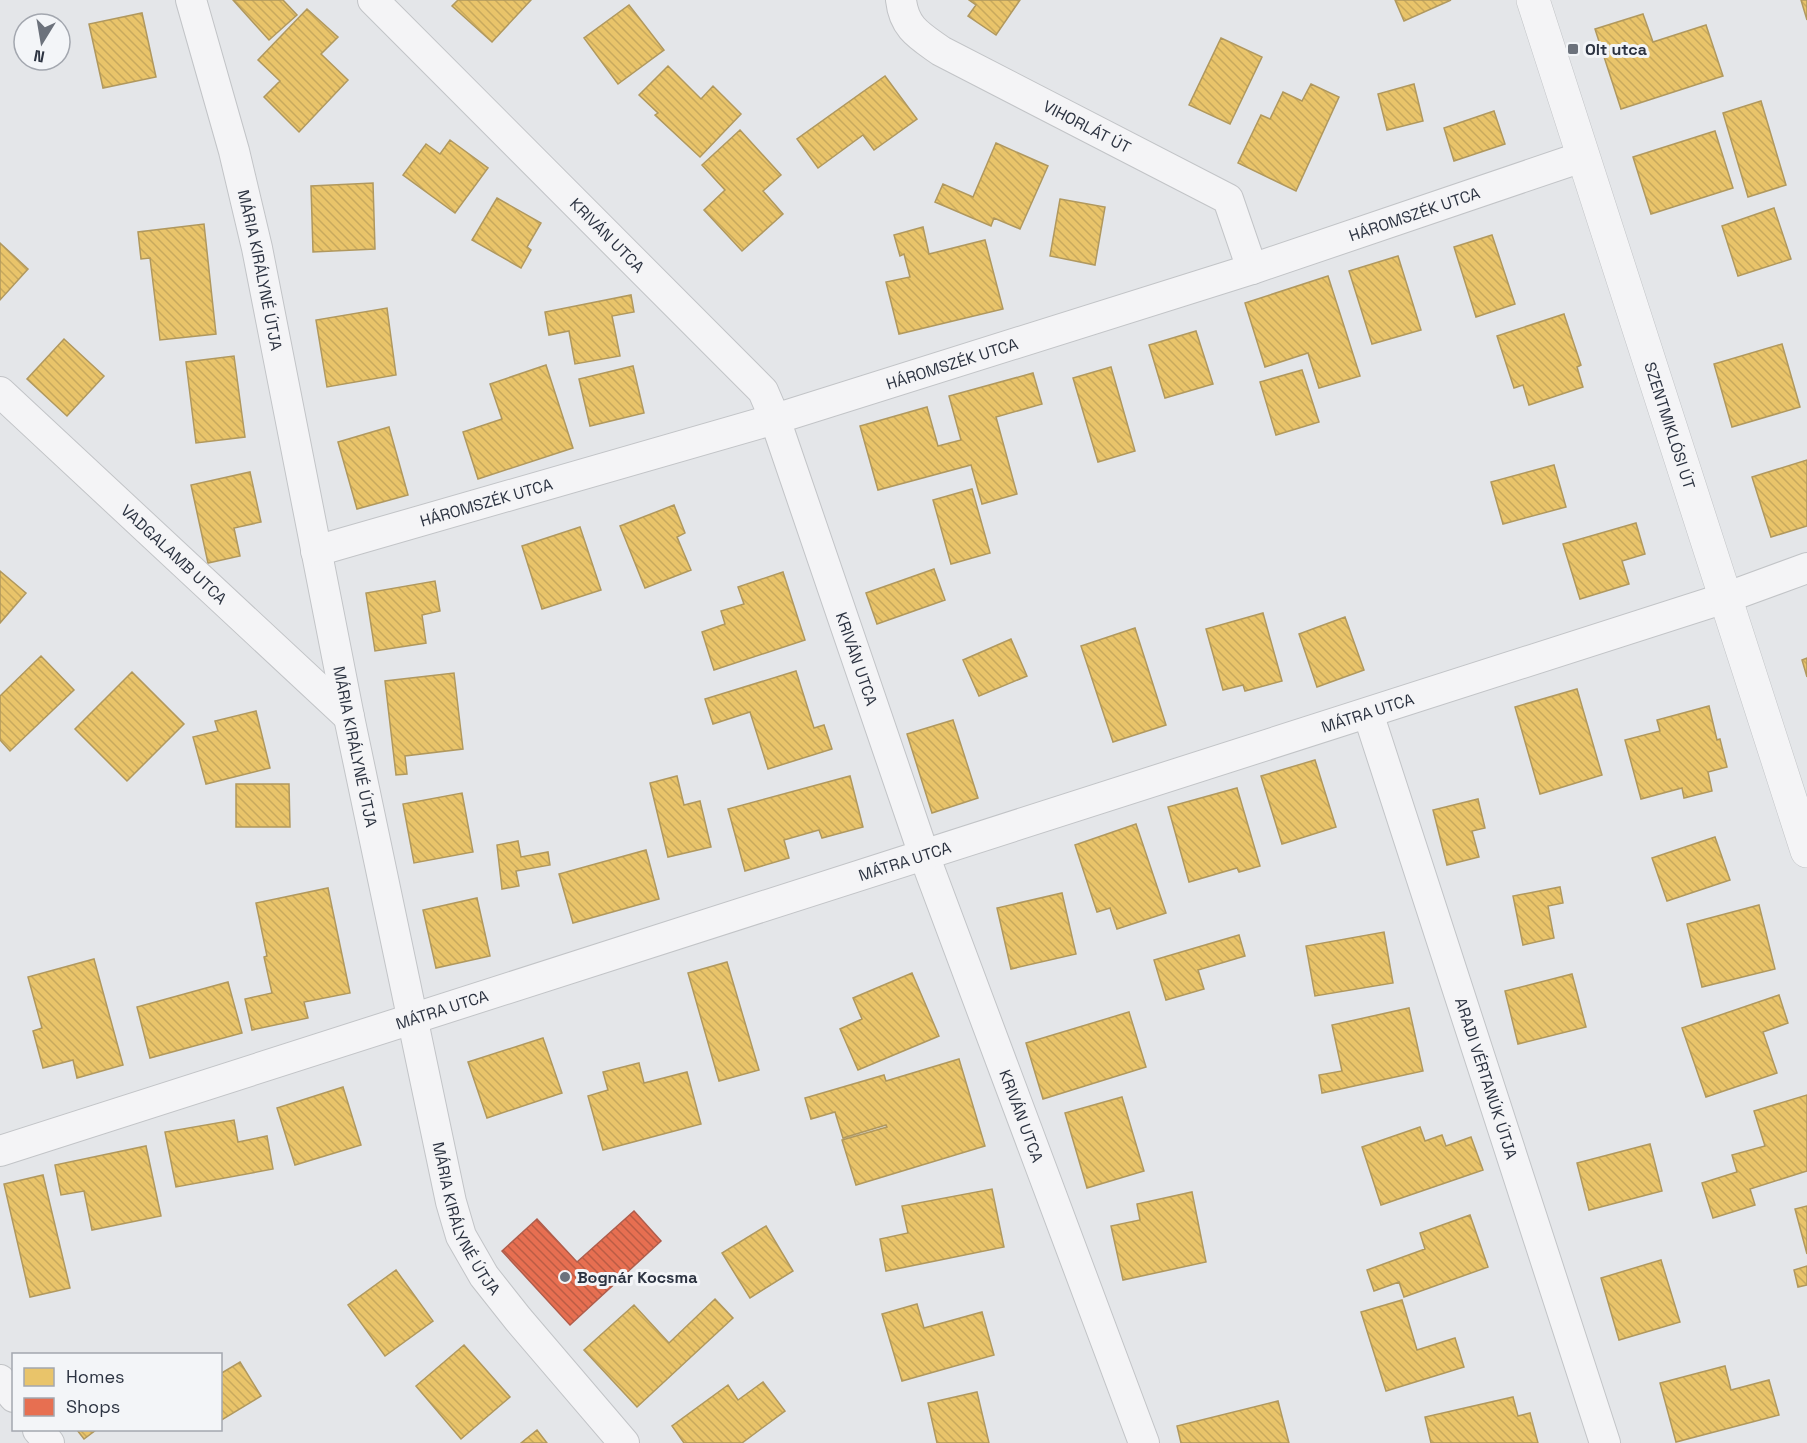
<svg xmlns="http://www.w3.org/2000/svg" width="1807" height="1443" font-family="'Space Grotesk',sans-serif">
	<defs>
		<pattern id="homes-back-hatch" width="6" height="6" patternUnits="userSpaceOnUse" patternTransform="scale(1.5)"><rect width="6" height="6" fill="#e9c46a"/><path d="M-1 5l2 2M0 0l6 6M5-1l2 2" fill="none" stroke="#c8a95d"/></pattern>
		<pattern id="shops-back-hatch" width="6" height="6" patternUnits="userSpaceOnUse" patternTransform="scale(1.5)"><rect width="6" height="6" fill="#e76f51"/><path d="M-1 5l2 2M0 0l6 6M5-1l2 2" fill="none" stroke="#bb5c45"/></pattern>
	</defs>
	<rect width="100%" height="100%" fill="#e4e6e9"/>
	<path fill="url(#homes-back-hatch)" stroke="#b0985e" stroke-width="1.5" d="M 233,0 L 283,0 L 297,15 L 269,40 Z
		M 458,0 L 531,0 L 492,42 L 452,6 Z
		M 969,0 L 1020,0 L 996,35 L 968,16 L 976,5 Z
		M 1395,0 L 1451,0 L 1404,21 Z
		M 1801,0 L 1807,0 L 1807,20 Z
		M 629,5 L 664,50 L 618,84 L 584,38 Z
		M 307,9 L 338,37 L 321,54 L 348,80 L 299,132 L 264,97 L 280,81 L 258,60 Z
		M 142,13 L 156,77 L 103,88 L 89,24 Z
		M 1643,14 L 1653,42 L 1706,25 L 1723,76 L 1621,109 L 1595,29 Z
		M 1221,38 L 1262,57 L 1230,124 L 1189,105 Z
		M 668,66 L 701,99 L 713,86 L 741,114 L 700,157 L 655,115 L 658,113 L 639,95 Z
		M 885,76 L 917,119 L 874,150 L 863,135 L 818,168 L 797,139 Z
		M 1311,84 L 1339,97 L 1296,191 L 1238,163 L 1261,115 L 1270,119 L 1283,92 L 1302,101 Z
		M 1414,84 L 1423,121 L 1387,130 L 1378,94 Z
		M 1761,101 L 1786,185 L 1748,197 L 1723,113 Z
		M 1494,111 L 1505,144 L 1454,161 L 1444,128 Z
		M 740,130 L 781,175 L 763,191 L 783,214 L 742,251 L 704,210 L 725,190 L 702,165 Z
		M 1715,131 L 1733,188 L 1651,214 L 1633,157 Z
		M 450,140 L 488,168 L 455,213 L 403,175 L 426,144 L 440,154 Z
		M 996,143 L 1048,166 L 1020,229 L 994,218 L 991,226 L 935,202 L 943,184 L 973,197 Z
		M 373,183 L 375,249 L 313,252 L 311,186 Z
		M 497,198 L 541,223 L 527,247 L 531,250 L 521,268 L 472,240 Z
		M 1060,199 L 1105,207 L 1095,265 L 1050,256 Z
		M 1774,208 L 1791,259 L 1738,276 L 1722,226 Z
		M 204,224 L 216,334 L 160,340 L 150,258 L 141,259 L 138,232 Z
		M 923,227 L 929,254 L 985,240 L 1003,309 L 899,334 L 886,282 L 910,277 L 904,254 L 900,256 L 894,235 Z
		M 1492,235 L 1515,304 L 1476,317 L 1454,247 Z
		M 0,243 L 28,269 L 0,300 Z
		M 1398,256 L 1421,330 L 1372,344 L 1349,271 Z
		M 1328,276 L 1360,376 L 1319,388 L 1308,353 L 1265,367 L 1245,303 Z
		M 631,295 L 634,312 L 612,316 L 620,356 L 575,364 L 569,331 L 549,335 L 545,312 Z
		M 387,308 L 396,375 L 327,387 L 316,320 Z
		M 1564,314 L 1581,365 L 1577,367 L 1583,387 L 1529,405 L 1523,385 L 1514,388 L 1497,336 Z
		M 1196,331 L 1213,384 L 1165,398 L 1149,345 Z
		M 64,339 L 104,376 L 67,416 L 27,379 Z
		M 1782,344 L 1800,407 L 1732,427 L 1714,364 Z
		M 234,356 L 245,437 L 196,443 L 186,362 Z
		M 546,365 L 573,448 L 478,479 L 463,432 L 502,419 L 490,384 Z
		M 633,366 L 644,413 L 590,426 L 579,379 Z
		M 1111,367 L 1135,451 L 1098,462 L 1073,378 Z
		M 1302,370 L 1319,422 L 1276,435 L 1260,382 Z
		M 1033,373 L 1042,404 L 996,417 L 1017,494 L 982,504 L 971,465 L 878,490 L 860,426 L 927,407 L 938,446 L 961,440 L 949,396 Z
		M 389,427 L 408,495 L 357,509 L 338,442 Z
		M 1807,460 L 1807,526 L 1771,537 L 1752,477 Z
		M 1554,465 L 1566,507 L 1503,524 L 1491,482 Z
		M 250,472 L 261,522 L 234,528 L 240,556 L 208,563 L 191,485 Z
		M 972,489 L 990,553 L 951,564 L 933,500 Z
		M 674,505 L 685,533 L 677,537 L 691,570 L 645,588 L 620,526 Z
		M 1636,523 L 1645,554 L 1622,561 L 1629,584 L 1580,599 L 1563,544 Z
		M 580,527 L 601,590 L 542,609 L 522,546 Z
		M 934,569 L 945,600 L 877,624 L 866,593 Z
		M 0,571 L 26,593 L 0,623 Z
		M 783,572 L 805,640 L 714,670 L 702,632 L 725,624 L 721,611 L 744,604 L 738,587 Z
		M 435,581 L 440,611 L 422,615 L 426,643 L 375,651 L 366,593 Z
		M 1263,613 L 1282,681 L 1245,691 L 1243,685 L 1223,690 L 1206,629 Z
		M 1345,617 L 1364,670 L 1317,687 L 1299,634 Z
		M 1135,628 L 1166,725 L 1113,742 L 1081,646 Z
		M 1011,639 L 1027,676 L 979,696 L 963,660 Z
		M 41,656 L 74,690 L 10,751 L 0,740 L 0,696 Z
		M 1807,658 L 1807,677 L 1802,660 Z
		M 796,671 L 814,728 L 824,725 L 832,749 L 768,769 L 750,712 L 713,724 L 705,699 Z
		M 132,672 L 184,724 L 127,781 L 75,729 Z
		M 454,673 L 463,749 L 405,756 L 407,774 L 396,775 L 385,681 Z
		M 1577,689 L 1602,775 L 1540,794 L 1515,707 Z
		M 1709,706 L 1717,740 L 1720,739 L 1727,767 L 1708,772 L 1712,791 L 1684,798 L 1682,788 L 1641,799 L 1625,740 L 1660,731 L 1657,720 Z
		M 256,711 L 270,768 L 206,784 L 193,737 L 218,731 L 215,721 Z
		M 953,720 L 978,798 L 932,813 L 907,734 Z
		M 1315,760 L 1336,827 L 1282,844 L 1261,776 Z
		M 677,776 L 684,805 L 700,801 L 711,847 L 668,857 L 650,783 Z
		M 850,776 L 863,827 L 822,838 L 819,830 L 784,840 L 789,858 L 745,871 L 728,809 Z
		M 236,784 L 289,784 L 290,827 L 236,827 Z
		M 1237,788 L 1260,866 L 1239,872 L 1237,868 L 1189,882 L 1168,807 Z
		M 462,793 L 473,852 L 414,863 L 403,804 Z
		M 1478,799 L 1485,828 L 1472,831 L 1479,857 L 1447,865 L 1433,810 Z
		M 1136,824 L 1166,913 L 1117,929 L 1110,908 L 1097,912 L 1075,845 Z
		M 1715,837 L 1730,880 L 1667,901 L 1652,858 Z
		M 518,841 L 521,857 L 548,852 L 550,865 L 516,871 L 519,886 L 502,889 L 497,845 Z
		M 646,850 L 659,899 L 573,923 L 559,874 Z
		M 1560,887 L 1563,903 L 1548,906 L 1554,938 L 1523,945 L 1513,896 Z
		M 328,888 L 350,993 L 304,1002 L 308,1018 L 252,1030 L 245,999 L 272,993 L 264,957 L 267,956 L 256,903 Z
		M 1062,893 L 1076,954 L 1011,969 L 997,908 Z
		M 477,898 L 490,956 L 436,968 L 423,910 Z
		M 1759,905 L 1775,969 L 1702,987 L 1687,924 Z
		M 1384,932 L 1393,983 L 1315,996 L 1306,946 Z
		M 1239,935 L 1245,956 L 1198,970 L 1204,989 L 1166,1000 L 1154,960 Z
		M 94,959 L 123,1065 L 77,1078 L 73,1060 L 43,1068 L 33,1031 L 42,1028 L 28,977 Z
		M 727,962 L 759,1070 L 719,1081 L 688,973 Z
		M 912,973 L 939,1036 L 858,1070 L 840,1029 L 862,1019 L 853,998 Z
		M 1572,974 L 1586,1027 L 1518,1044 L 1505,991 Z
		M 228,982 L 242,1033 L 150,1058 L 137,1007 Z
		M 1779,995 L 1788,1023 L 1763,1032 L 1777,1073 L 1706,1097 L 1682,1028 Z
		M 1409,1008 L 1423,1071 L 1322,1093 L 1319,1075 L 1342,1071 L 1332,1025 Z
		M 1129,1012 L 1146,1067 L 1043,1099 L 1026,1043 Z
		M 543,1038 L 562,1093 L 487,1118 L 468,1062 Z
		M 959,1059 L 985,1146 L 856,1185 L 842,1140 L 887,1127 L 886,1125 L 843,1138 L 835,1112 L 811,1119 L 805,1098 L 884,1075 L 886,1081 Z
		M 639,1063 L 644,1083 L 687,1072 L 701,1124 L 603,1150 L 588,1096 L 608,1090 L 603,1072 Z
		M 343,1087 L 361,1145 L 295,1165 L 277,1108 Z
		M 1807,1095 L 1807,1171 L 1750,1189 L 1755,1205 L 1713,1218 L 1702,1183 L 1737,1172 L 1732,1155 L 1765,1146 L 1754,1111 Z
		M 1122,1097 L 1144,1171 L 1087,1188 L 1065,1113 Z
		M 234,1120 L 238,1142 L 267,1136 L 273,1169 L 176,1187 L 165,1132 Z
		M 1420,1127 L 1425,1141 L 1442,1135 L 1446,1146 L 1471,1137 L 1483,1170 L 1381,1205 L 1362,1147 Z
		M 1650,1144 L 1662,1191 L 1589,1210 L 1577,1163 Z
		M 146,1146 L 161,1216 L 92,1230 L 84,1191 L 61,1195 L 55,1165 Z
		M 43,1175 L 70,1288 L 30,1297 L 4,1184 Z
		M 992,1189 L 1004,1247 L 886,1271 L 880,1239 L 908,1233 L 902,1206 Z
		M 1192,1192 L 1206,1262 L 1123,1280 L 1111,1226 L 1140,1220 L 1137,1204 Z
		M 1807,1206 L 1807,1254 L 1795,1209 Z
		M 1470,1215 L 1488,1267 L 1404,1297 L 1399,1282 L 1374,1291 L 1367,1270 L 1425,1249 L 1420,1233 Z
		M 766,1226 L 793,1271 L 750,1298 L 722,1253 Z
		M 1661,1260 L 1680,1322 L 1619,1340 L 1601,1278 Z
		M 1807,1266 L 1807,1285 L 1798,1287 L 1794,1270 Z
		M 396,1270 L 433,1321 L 385,1356 L 348,1305 Z
		M 715,1299 L 733,1318 L 637,1407 L 584,1350 L 634,1305 L 669,1343 Z
		M 1402,1300 L 1417,1350 L 1455,1338 L 1464,1367 L 1386,1391 L 1361,1312 Z
		M 917,1304 L 924,1328 L 982,1312 L 994,1355 L 902,1381 L 882,1314 Z
		M 464,1345 L 510,1397 L 461,1439 L 416,1386 Z
		M 240,1362 L 261,1396 L 220,1421 L 220,1374 Z
		M 1725,1366 L 1731,1390 L 1769,1380 L 1779,1415 L 1676,1442 L 1660,1383 Z
		M 763,1382 L 785,1411 L 742,1443 L 684,1443 L 672,1426 L 728,1385 L 738,1400 Z
		M 977,1392 L 989,1443 L 937,1443 L 928,1403 Z
		M 1513,1397 L 1518,1416 L 1530,1413 L 1538,1443 L 1431,1443 L 1425,1417 Z
		M 1278,1401 L 1289,1443 L 1181,1443 L 1177,1426 Z
		M 77,1430 L 96,1430 L 84,1439 Z
		M 537,1430 L 547,1443 L 521,1443 Z"/>
	<path fill="url(#shops-back-hatch)" stroke="#af5d4c" stroke-width="1.5" d="M 634,1211 L 661,1241 L 570,1325 L 502,1251 L 537,1219 L 577,1262 Z"/>
	<g fill="none" stroke-linecap="round" stroke-linejoin="round">
		<g stroke="#c2c4c7" stroke-width="32">
			<g id="minor">
				<path id="s1" d="M 191,0 L 234,151 L 257,248 L 349,717 L 451,1202 L 461,1236 L 484,1276 L 518,1319 L 624,1443"/>
				<path id="s2" d="M 373,0 L 763,391 L 775,419 L 924,855 L 1144,1443"/>
				<path id="s3" d="M 901,0 C 904,28 920,36 941,51 L 1228,199 L 1252,269"/>
				<path id="s4" d="M 0,392 L 349,717"/>
				<path id="s5" d="M 316,551 L 775,419 L 1252,269 L 1582,157"/>
				<path id="s6" d="M 1368,713 L 1605,1443"/>
				<path id="s7" d="M 0,1151 L 1725,598 L 1807,568"/>
				<path d="M 0,1380 L 14,1397"/>
				<path d="M 38,1430 L 49,1443"/>
			</g>
		</g>
		<g stroke="#c2c4c7" stroke-width="34">
			<g id="tertiary">
				<path id="s8" d="M 1533,0 L 1807,851"/>
			</g>
		</g>
		<use href="#minor" stroke="#f4f4f6" stroke-width="30"/>
		<use href="#tertiary" stroke="#f4f4f6" stroke-width="33"/>
	</g>
	<g fill="#6c727c" stroke="#f3f5f8" stroke-width="2">
		<rect x="1567" y="43" width="12" height="12" rx="3"/>
		<circle cx="565" cy="1277" r="6"/>
	</g>
	<g text-anchor="middle" stroke-width="6" stroke-linejoin="round" paint-order="stroke">
		<g font-size="16" font-weight="bold" fill="#2c3341" stroke="#f3f5f8" text-anchor="start">
			<text x="1585" y="55">Olt utca</text>
			<text x="577" y="1283">Bognár Kocsma</text>
		</g>
		<g font-size="16" fill="#2c3341" stroke="#f3f5f8">
			<text dy="6" stroke="none"><textPath href="#s3" startOffset="232">VIHORLÁT ÚT</textPath></text>
			<text dy="6" stroke="none"><textPath href="#s5" startOffset="1149">HÁROMSZÉK UTCA</textPath></text>
			<text dy="6" stroke="none"><textPath href="#s2" startOffset="332">KRIVÁN UTCA</textPath></text>
			<text dy="6" stroke="none"><textPath href="#s1" startOffset="279">MÁRIA KIRÁLYNÉ ÚTJA</textPath></text>
			<text dy="6" stroke="none"><textPath href="#s5" startOffset="663">HÁROMSZÉK UTCA</textPath></text>
			<text dy="6" stroke="none"><textPath href="#s8" startOffset="447">SZENTMIKLÓSI ÚT</textPath></text>
			<text dy="6" stroke="none"><textPath href="#s5" startOffset="177">HÁROMSZÉK UTCA</textPath></text>
			<text dy="6" stroke="none"><textPath href="#s4" startOffset="238">VADGALAMB UTCA</textPath></text>
			<text dy="6" stroke="none"><textPath href="#s2" startOffset="836">KRIVÁN UTCA</textPath></text>
			<text dy="6" stroke="none"><textPath href="#s7" startOffset="1436">MÁTRA UTCA</textPath></text>
			<text dy="6" stroke="none"><textPath href="#s1" startOffset="765">MÁRIA KIRÁLYNÉ ÚTJA</textPath></text>
			<text dy="6" stroke="none"><textPath href="#s7" startOffset="950">MÁTRA UTCA</textPath></text>
			<text dy="6" stroke="none"><textPath href="#s7" startOffset="464">MÁTRA UTCA</textPath></text>
			<text dy="6" stroke="none"><textPath href="#s6" startOffset="384">ARADI VÉRTANÚK ÚTJA</textPath></text>
			<text dy="6" stroke="none"><textPath href="#s2" startOffset="1322">KRIVÁN UTCA</textPath></text>
			<text dy="6" stroke="none"><textPath href="#s1" startOffset="1251">MÁRIA KIRÁLYNÉ ÚTJA</textPath></text>
		</g>
	</g>
	<rect x="12" y="1353" width="210" height="78" fill="#f3f5f8" stroke="#a3a7af" stroke-width="1.5"/>
	<rect x="24" y="1368" width="30" height="18" fill="#e9c46a" stroke="#a3a7af" stroke-width="1.5"/>
	<text x="66" y="1383" font-size="18" fill="#2c3341">Homes</text>
	<rect x="24" y="1398" width="30" height="18" fill="#e76f51" stroke="#a3a7af" stroke-width="1.5"/>
	<text x="66" y="1413" font-size="18" fill="#2c3341">Shops</text>
	<g transform="translate(42 42) rotate(191)"><circle r="28" fill="#f3f5f8" stroke="#a3a7af" stroke-width="1.5"/>
	<path d="M0-4.5L10 22L0 15L-10 22Z" fill="#6c727c"/>
	<text y="-9" font-size="16" font-weight="bold" text-anchor="middle" fill="#2c3341">N</text>
	</g>
</svg>
